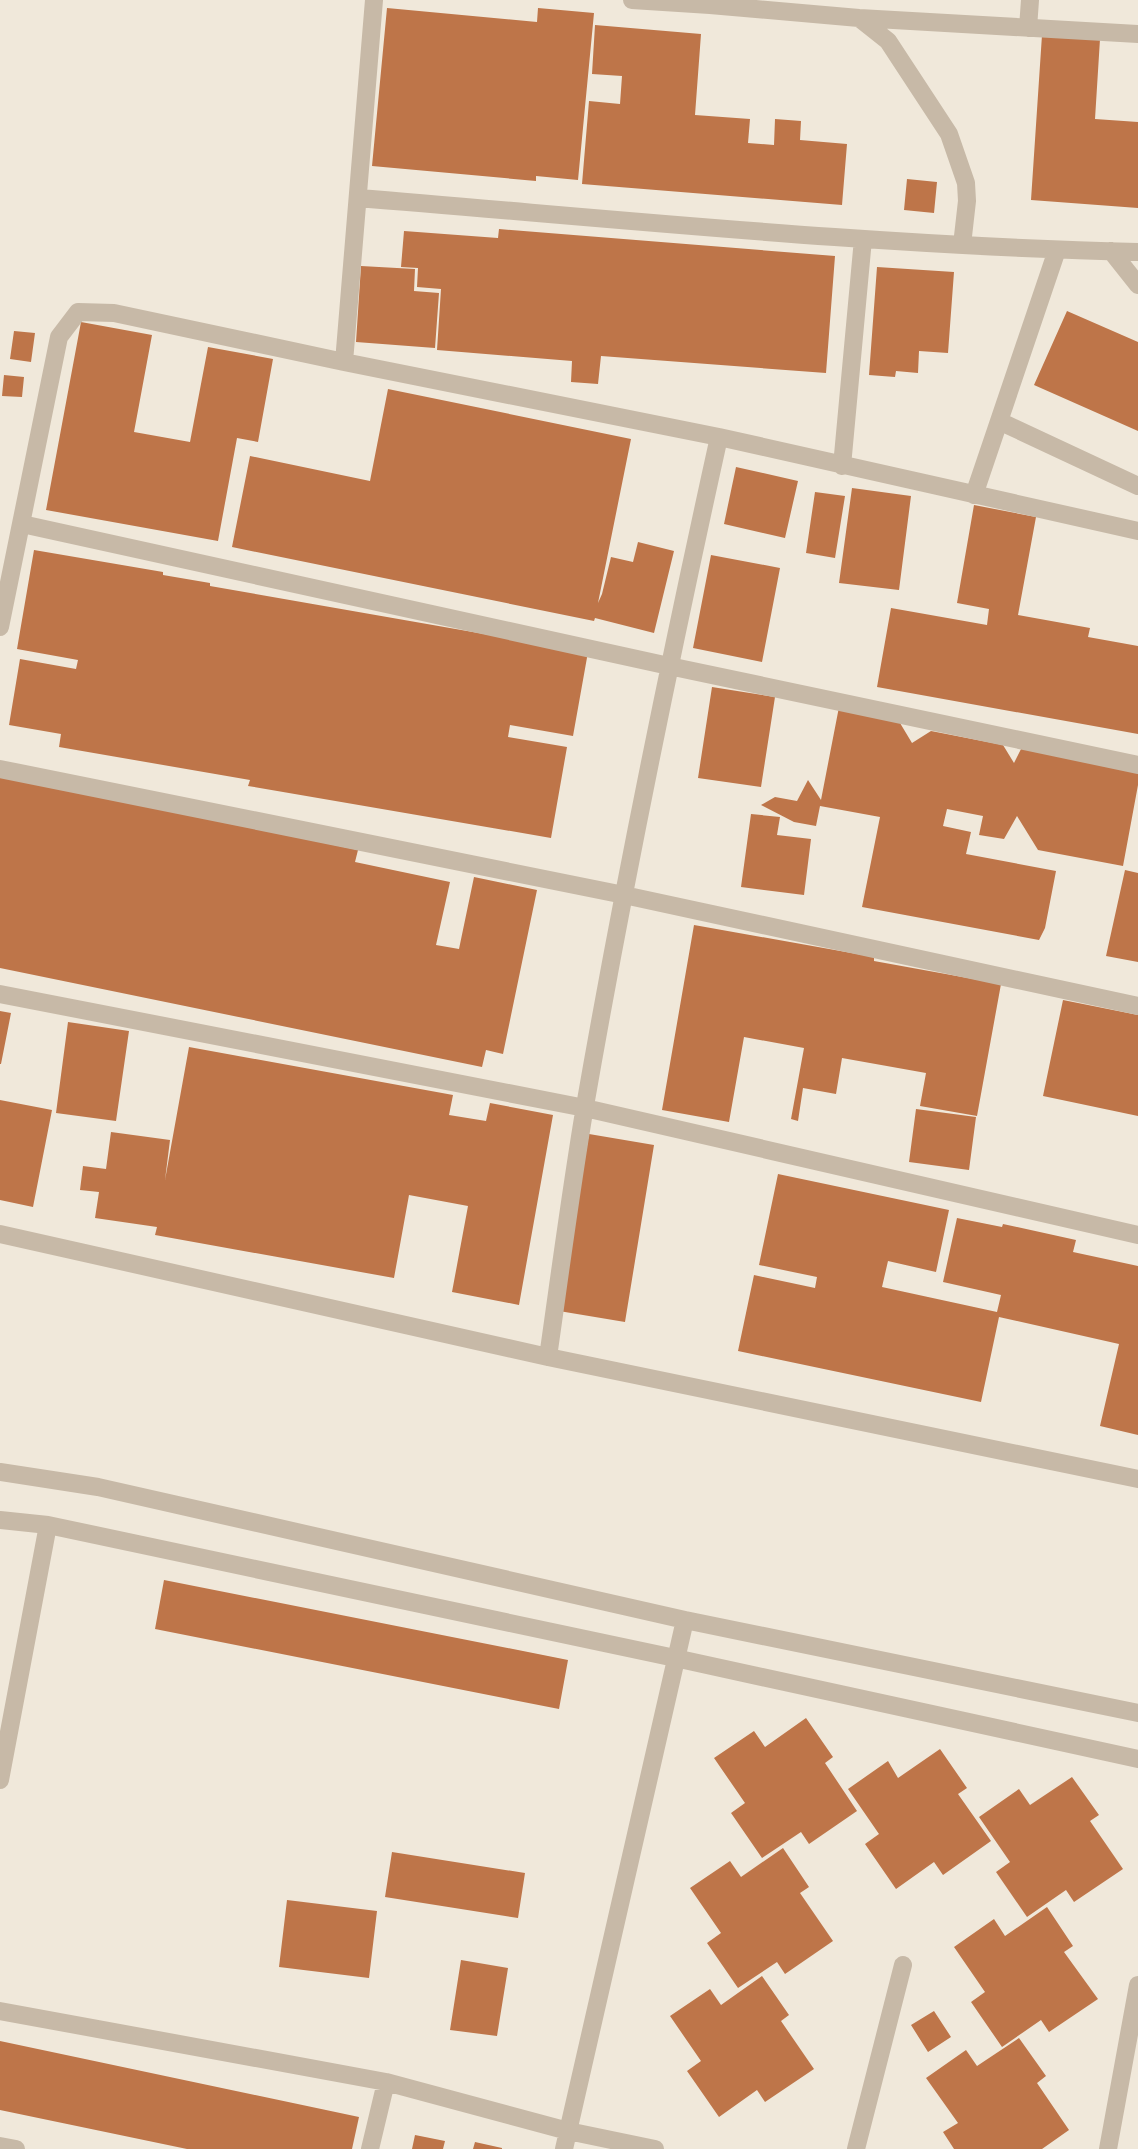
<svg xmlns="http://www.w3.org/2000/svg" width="1138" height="2149" font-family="Rubik,sans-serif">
	<rect width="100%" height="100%" fill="#f0e8da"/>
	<path fill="#be7549" d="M 387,8 L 537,22 L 538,8 L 594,13 L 578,180 L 536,176 L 536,181 L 372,166 Z
		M 595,25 L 701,34 L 695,115 L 750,119 L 748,143 L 774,145 L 775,119 L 801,121 L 800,140 L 847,144 L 842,205 L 582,184 L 589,101 L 620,104 L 622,76 L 592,74 Z
		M 1042,35 L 1100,39 L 1095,119 L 1138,122 L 1138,208 L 1031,200 Z
		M 907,179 L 937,182 L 934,213 L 904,210 Z
		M 499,229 L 835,256 L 826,373 L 601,356 L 598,384 L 571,382 L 572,361 L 437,350 L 441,289 L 417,287 L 418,268 L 401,267 L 404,231 L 498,238 Z
		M 361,266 L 415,269 L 414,291 L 439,293 L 435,348 L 356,342 Z
		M 877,267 L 954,272 L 948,353 L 919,351 L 918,373 L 896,371 L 895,377 L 869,375 Z
		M 1067,311 L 1138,342 L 1138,431 L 1034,385 Z
		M 81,322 L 152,335 L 134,432 L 190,442 L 208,347 L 273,359 L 258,442 L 237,438 L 218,541 L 46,510 Z
		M 14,331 L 35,333 L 31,362 L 10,359 Z
		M 4,375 L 24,377 L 22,397 L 2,396 Z
		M 388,389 L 631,439 L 598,603 L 602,594 L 611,557 L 633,562 L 638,542 L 674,551 L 654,633 L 595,618 L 594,621 L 232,547 L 250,456 L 370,481 Z
		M 736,467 L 798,481 L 785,538 L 724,524 Z
		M 852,488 L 911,496 L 899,590 L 839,583 Z
		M 815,492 L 845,496 L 835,558 L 806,553 Z
		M 974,505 L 1036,517 L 1018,615 L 1090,628 L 1088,637 L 1138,646 L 1138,734 L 877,687 L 891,608 L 987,625 L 989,609 L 957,603 Z
		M 34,550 L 163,572 L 163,575 L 210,583 L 210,586 L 588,652 L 573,736 L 510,725 L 508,737 L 567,747 L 551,838 L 248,786 L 250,780 L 59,747 L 61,734 L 9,725 L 20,659 L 76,669 L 78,660 L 17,649 Z
		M 711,555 L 780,568 L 762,662 L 693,648 Z
		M 712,687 L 775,697 L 761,787 L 698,778 Z
		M 839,707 L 897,718 L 912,743 L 931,731 L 1003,745 L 1014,763 L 1022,747 L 1138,769 L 1138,785 L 1123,866 L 1038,850 L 1017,816 L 1004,839 L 979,835 L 983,816 L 947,809 L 943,826 L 971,832 L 966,854 L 1056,871 L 1045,928 L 1039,940 L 862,907 L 880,817 L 820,806 L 816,826 L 794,822 L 761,805 L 775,797 L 797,801 L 808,780 L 821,800 Z
		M 0,775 L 358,850 L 355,862 L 450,882 L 436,945 L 459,949 L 474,877 L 537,890 L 503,1054 L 486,1050 L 482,1067 L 0,968 Z
		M 751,814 L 780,817 L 777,835 L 811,839 L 804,895 L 741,887 Z
		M 1125,870 L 1138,873 L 1138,962 L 1106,956 Z
		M 694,925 L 874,957 L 874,961 L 1001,984 L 977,1116 L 920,1106 L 926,1073 L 842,1058 L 836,1094 L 803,1088 L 798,1121 L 791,1119 L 804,1048 L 744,1037 L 729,1122 L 662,1110 Z
		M 1063,1000 L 1138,1015 L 1138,1116 L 1043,1096 Z
		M 0,1011 L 11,1013 L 1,1064 L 0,1064 Z
		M 68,1022 L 129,1031 L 116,1121 L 56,1113 Z
		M 189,1047 L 453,1095 L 449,1115 L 486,1121 L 490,1103 L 553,1115 L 519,1305 L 452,1292 L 468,1206 L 409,1195 L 394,1278 L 155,1235 L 157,1227 L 95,1218 L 99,1192 L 80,1190 L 83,1166 L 106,1169 L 111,1132 L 170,1140 L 165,1180 Z
		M 0,1100 L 52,1110 L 33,1207 L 0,1200 Z
		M 916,1109 L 976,1117 L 969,1170 L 909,1162 Z
		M 589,1134 L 654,1145 L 625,1322 L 559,1311 Z
		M 778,1174 L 949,1210 L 936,1272 L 888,1261 L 882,1287 L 997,1312 L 1001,1295 L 943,1282 L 957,1218 L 1002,1227 L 1003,1224 L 1076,1240 L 1073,1252 L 1138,1266 L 1138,1435 L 1100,1426 L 1119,1344 L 999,1317 L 981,1402 L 738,1351 L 754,1275 L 815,1288 L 817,1277 L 759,1265 Z
		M 164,1580 L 568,1660 L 559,1709 L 155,1629 Z
		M 806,1718 L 833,1757 L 825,1763 L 857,1811 L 809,1844 L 801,1832 L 762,1858 L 731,1813 L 745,1803 L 714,1758 L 754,1731 L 765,1747 Z
		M 940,1749 L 967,1788 L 958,1794 L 991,1841 L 943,1875 L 934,1862 L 896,1889 L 865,1844 L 879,1834 L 848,1789 L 888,1761 L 898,1778 Z
		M 1072,1777 L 1099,1815 L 1090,1821 L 1123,1869 L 1074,1902 L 1066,1890 L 1027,1917 L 996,1872 L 1010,1862 L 979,1817 L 1019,1789 L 1030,1805 Z
		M 783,1848 L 809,1887 L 800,1893 L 833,1941 L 785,1974 L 777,1962 L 738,1988 L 707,1943 L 721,1933 L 690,1888 L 730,1861 L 741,1877 Z
		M 392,1852 L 525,1873 L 518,1918 L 385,1897 Z
		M 287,1900 L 377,1911 L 369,1978 L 279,1967 Z
		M 1047,1907 L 1073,1946 L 1064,1952 L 1098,1999 L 1049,2032 L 1041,2020 L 1002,2047 L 971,2002 L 985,1992 L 954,1947 L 994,1919 L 1005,1936 Z
		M 461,1960 L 508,1968 L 497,2036 L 450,2030 Z
		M 762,1976 L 789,2015 L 781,2021 L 814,2069 L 765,2102 L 757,2090 L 719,2117 L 687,2071 L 701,2061 L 670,2016 L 710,1989 L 721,2005 Z
		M 934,2011 L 951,2037 L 928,2052 L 911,2025 Z
		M 1019,2038 L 1046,2076 L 1037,2083 L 1069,2130 L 1042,2149 L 954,2149 L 943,2132 L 958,2123 L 926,2078 L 966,2050 L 977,2066 Z
		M 0,2041 L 359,2117 L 352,2149 L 187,2149 L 0,2110 Z
		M 415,2135 L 445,2141 L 443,2149 L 412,2149 Z
		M 475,2142 L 502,2148 L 502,2149 L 473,2149 Z"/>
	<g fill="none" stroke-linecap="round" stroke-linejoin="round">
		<path stroke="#c7b9a7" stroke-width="18" d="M 632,0 L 710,5 L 859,18 L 1138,34
			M 859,18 L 888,41 L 949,134 L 966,183 L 967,201 L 962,245
			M 1028,28 L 1030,0
			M 358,198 C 618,219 878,246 1138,252
			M 1111,251 L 1138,285
			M 344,362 L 374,0
			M 999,421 L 1138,486
			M 842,466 L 863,239
			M 974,495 L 1057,250
			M 22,524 L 669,666 L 1138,765
			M 0,627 L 59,337 L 78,312 L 114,313 L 344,362 L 719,437 L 1138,531
			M 0,769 L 624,895 L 1138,1006
			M 0,994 L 585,1108 L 1138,1235
			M 0,1234 L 548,1357 L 1138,1479
			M 548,1357 C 560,1273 571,1189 585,1106 C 624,882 670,659 719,437
			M 0,1472 L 98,1487 L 685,1620 L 1138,1713
			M 0,1520 L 48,1525 L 675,1658 L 1138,1759
			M 0,1780 L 48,1525
			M 0,2011 L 386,2082 L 568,2131 L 655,2149
			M 0,2146 L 16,2149
			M 370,2149 L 386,2082
			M 564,2149 L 685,1620
			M 856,2149 L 903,1965
			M 1108,2149 L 1138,1985"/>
	</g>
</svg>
